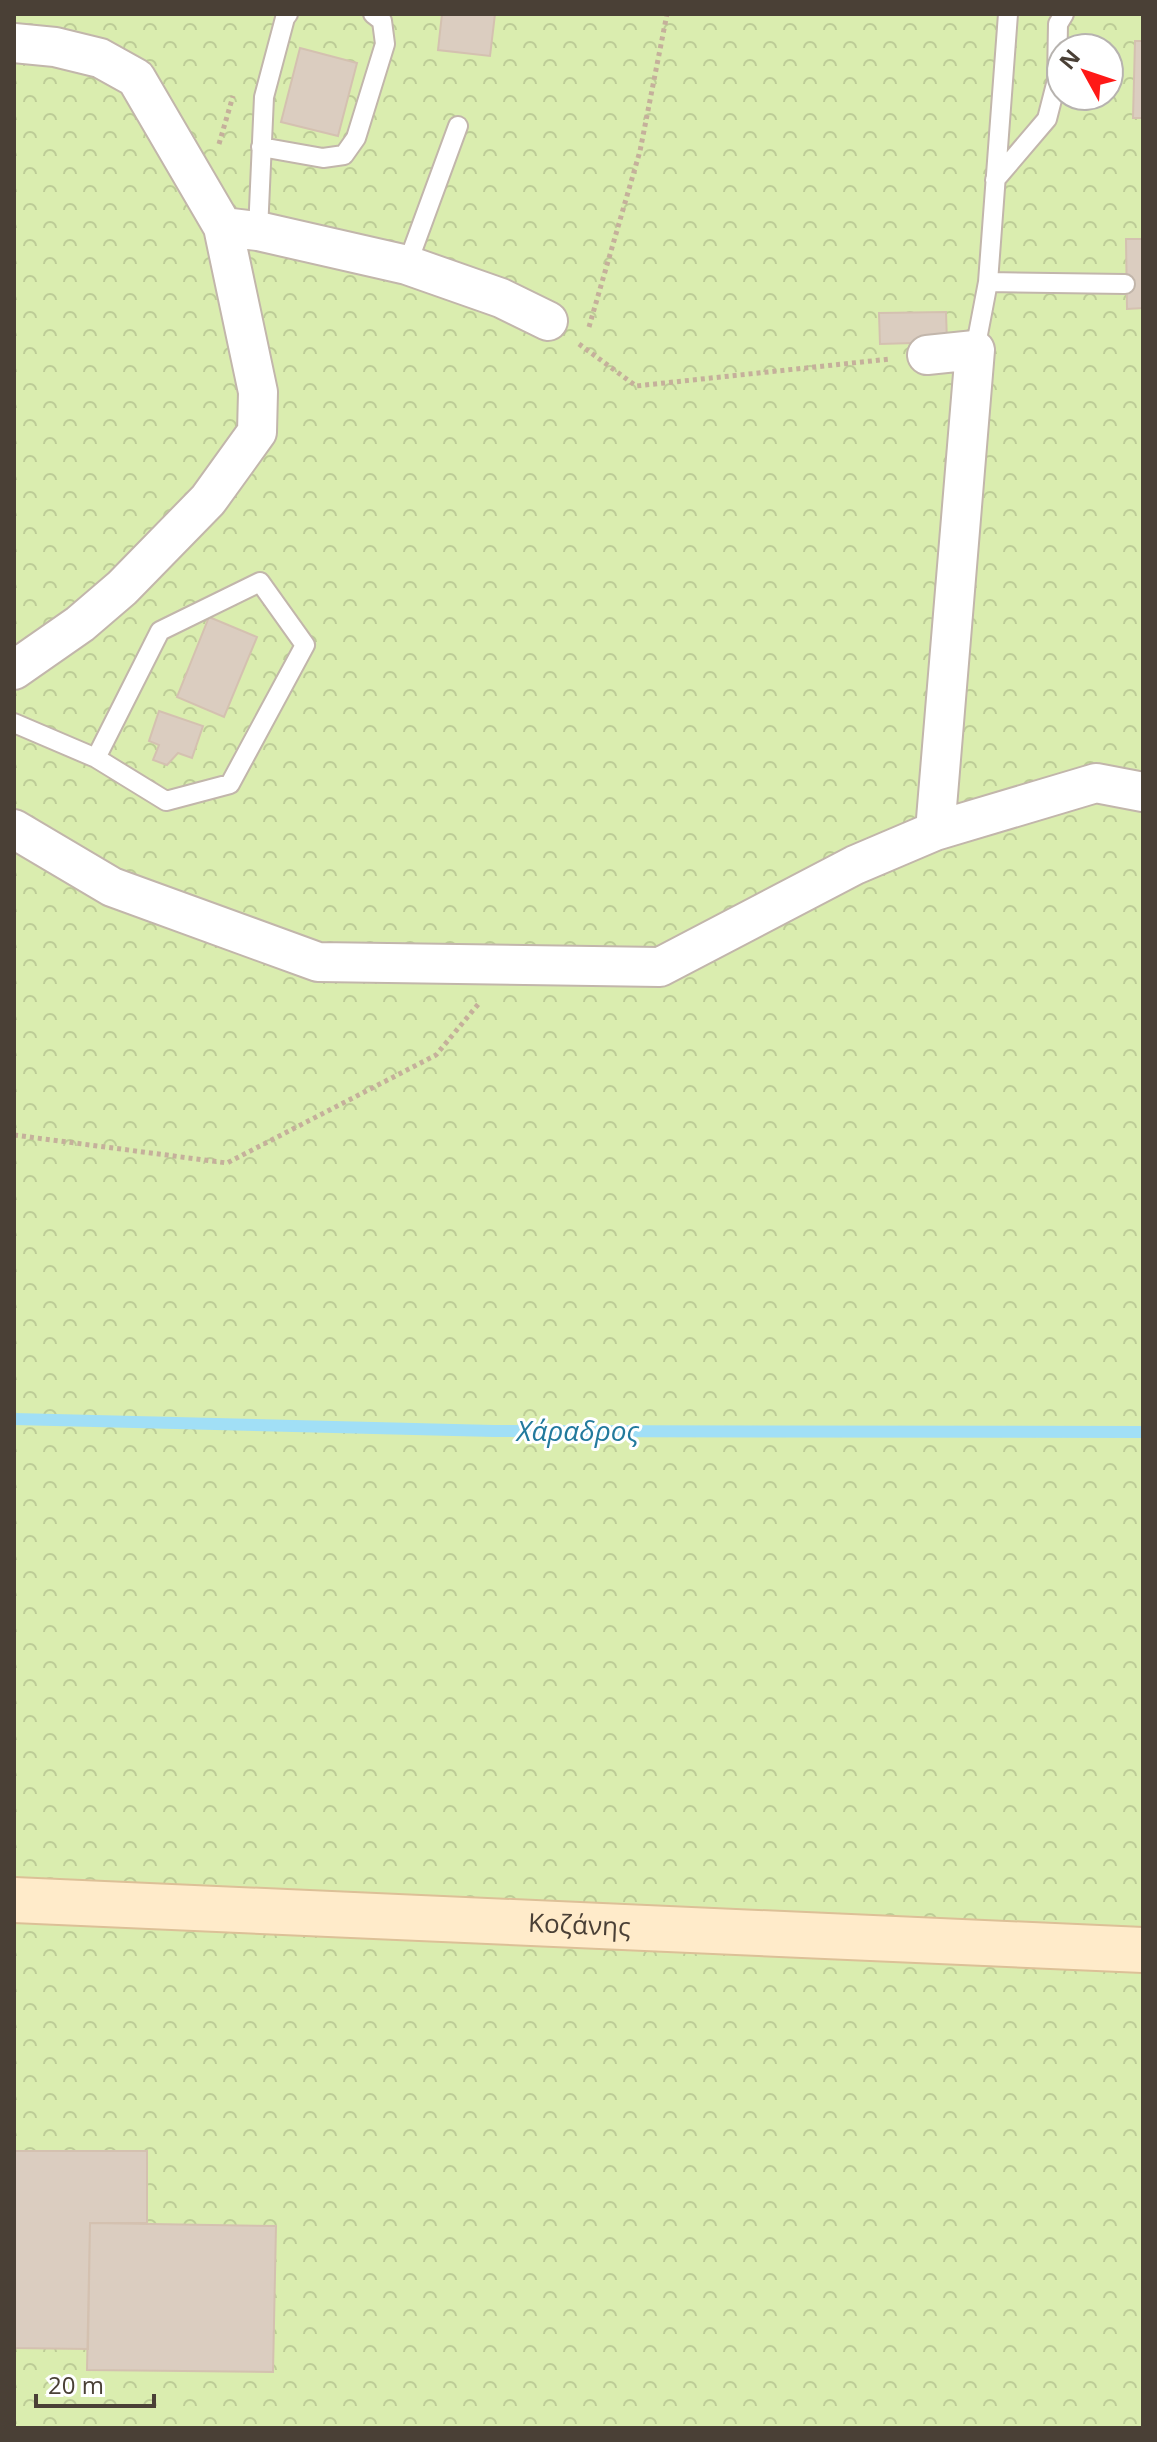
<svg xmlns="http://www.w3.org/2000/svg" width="1157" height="2442" font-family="'Open Sans',sans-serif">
	<defs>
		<pattern id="park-crowns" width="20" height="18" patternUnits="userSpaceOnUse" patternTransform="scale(2)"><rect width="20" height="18" fill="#daedaf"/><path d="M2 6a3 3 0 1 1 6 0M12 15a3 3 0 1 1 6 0" fill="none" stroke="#bdcc97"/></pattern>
	</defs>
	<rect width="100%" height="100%" fill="#f6f0e9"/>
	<path fill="url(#park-crowns)" fill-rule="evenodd" d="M 14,14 L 1143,14 L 1143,2428 L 14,2428 ZM 1061,48 L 1109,48 L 1109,96 L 1061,96 Z"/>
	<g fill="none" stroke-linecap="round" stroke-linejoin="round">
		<path stroke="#a1dff6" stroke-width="12" d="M 14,1419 L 494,1431 L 1143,1432"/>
	</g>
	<path fill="#dbcdc0" stroke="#d4c1b0" stroke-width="2" d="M 442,14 L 495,14 L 490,56 L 438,50 Z
		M 1135,41 L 1143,41 L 1143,118 L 1133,118 Z
		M 300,48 L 357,63 L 338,136 L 281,122 Z
		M 1126,239 L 1143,239 L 1143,308 L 1127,309 Z
		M 946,312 L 947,342 L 880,344 L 879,313 Z
		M 209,617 L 257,637 L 224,717 L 177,697 Z
		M 159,711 L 203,726 L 192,758 L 178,753 L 167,765 L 153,760 L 159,745 L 149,741 Z
		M 14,2151 L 147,2151 L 147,2223 L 90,2223 L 88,2349 L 14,2348 Z
		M 90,2223 L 276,2226 L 273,2372 L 87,2370 Z"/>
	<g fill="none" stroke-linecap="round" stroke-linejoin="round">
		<g stroke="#c2b6ab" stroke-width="22">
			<path id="lane" d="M 261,147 L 323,158 L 344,155 L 356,138 L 385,44 L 382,21 L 373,14
				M 995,180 L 1047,119 L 1057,80 L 1058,24 L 1064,14
				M 258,231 L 264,97 L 285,18 L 288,14
				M 407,265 L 458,126
				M 988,282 L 1125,284
				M 975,350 L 988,282 L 1008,14
				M 14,723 L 96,758 L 166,801 L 230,784 L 305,645 L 260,582 L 160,631 L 96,758"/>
		</g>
		<g stroke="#c2b6ab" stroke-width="42">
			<path id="street" d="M 14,43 L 55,47 L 100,58 L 136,78 L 223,227 L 258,392 L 257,432 L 208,500 L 122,588 L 80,624 L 14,670
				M 223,227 L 258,231 L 407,265 L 501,298 L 548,321
				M 927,355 L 975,350 L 935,831
				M 14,829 L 112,887 L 318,962 L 660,967 L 855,865 L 935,831 L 1096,783 L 1143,792"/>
		</g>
		<g stroke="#dcc097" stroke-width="48">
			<g id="secondary">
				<path id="s1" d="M 14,1900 L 1143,1950"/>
			</g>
		</g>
		<path stroke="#c5b09b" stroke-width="5" stroke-dasharray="4 4" stroke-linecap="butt" d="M 219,144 L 233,96
			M 589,327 L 640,151 L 667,14
			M 579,344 L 636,386 L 890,359
			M 14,1135 L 227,1163 L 436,1055 L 480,1002"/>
		<use href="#lane" stroke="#fff" stroke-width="18"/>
		<use href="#street" stroke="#fff" stroke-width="38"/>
		<use href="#secondary" stroke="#ffebca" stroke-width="44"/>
	</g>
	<g text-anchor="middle" stroke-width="6" stroke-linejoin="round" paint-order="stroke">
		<g font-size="26" fill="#4a4036" stroke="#fff">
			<text dy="9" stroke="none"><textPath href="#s1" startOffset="566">Κοζάνης</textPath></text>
		</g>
		<g font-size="28" font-style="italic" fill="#227a9d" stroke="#fff">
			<text x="578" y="1441">Χάραδρος</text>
		</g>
	</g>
	<rect width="1157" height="2442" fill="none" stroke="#4a4036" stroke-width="32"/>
	<g transform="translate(1085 72) rotate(310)"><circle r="38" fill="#ffffff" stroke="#b7b3af" stroke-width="2"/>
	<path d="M0-6L14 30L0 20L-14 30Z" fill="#ff1917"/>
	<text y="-12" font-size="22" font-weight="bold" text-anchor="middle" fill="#4a4036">N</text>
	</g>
	<path d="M36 2394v12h118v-12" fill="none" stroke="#4a4036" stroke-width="4"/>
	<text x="48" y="2394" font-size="24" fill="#4a4036" stroke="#ffffff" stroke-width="6" paint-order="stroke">20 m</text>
</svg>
